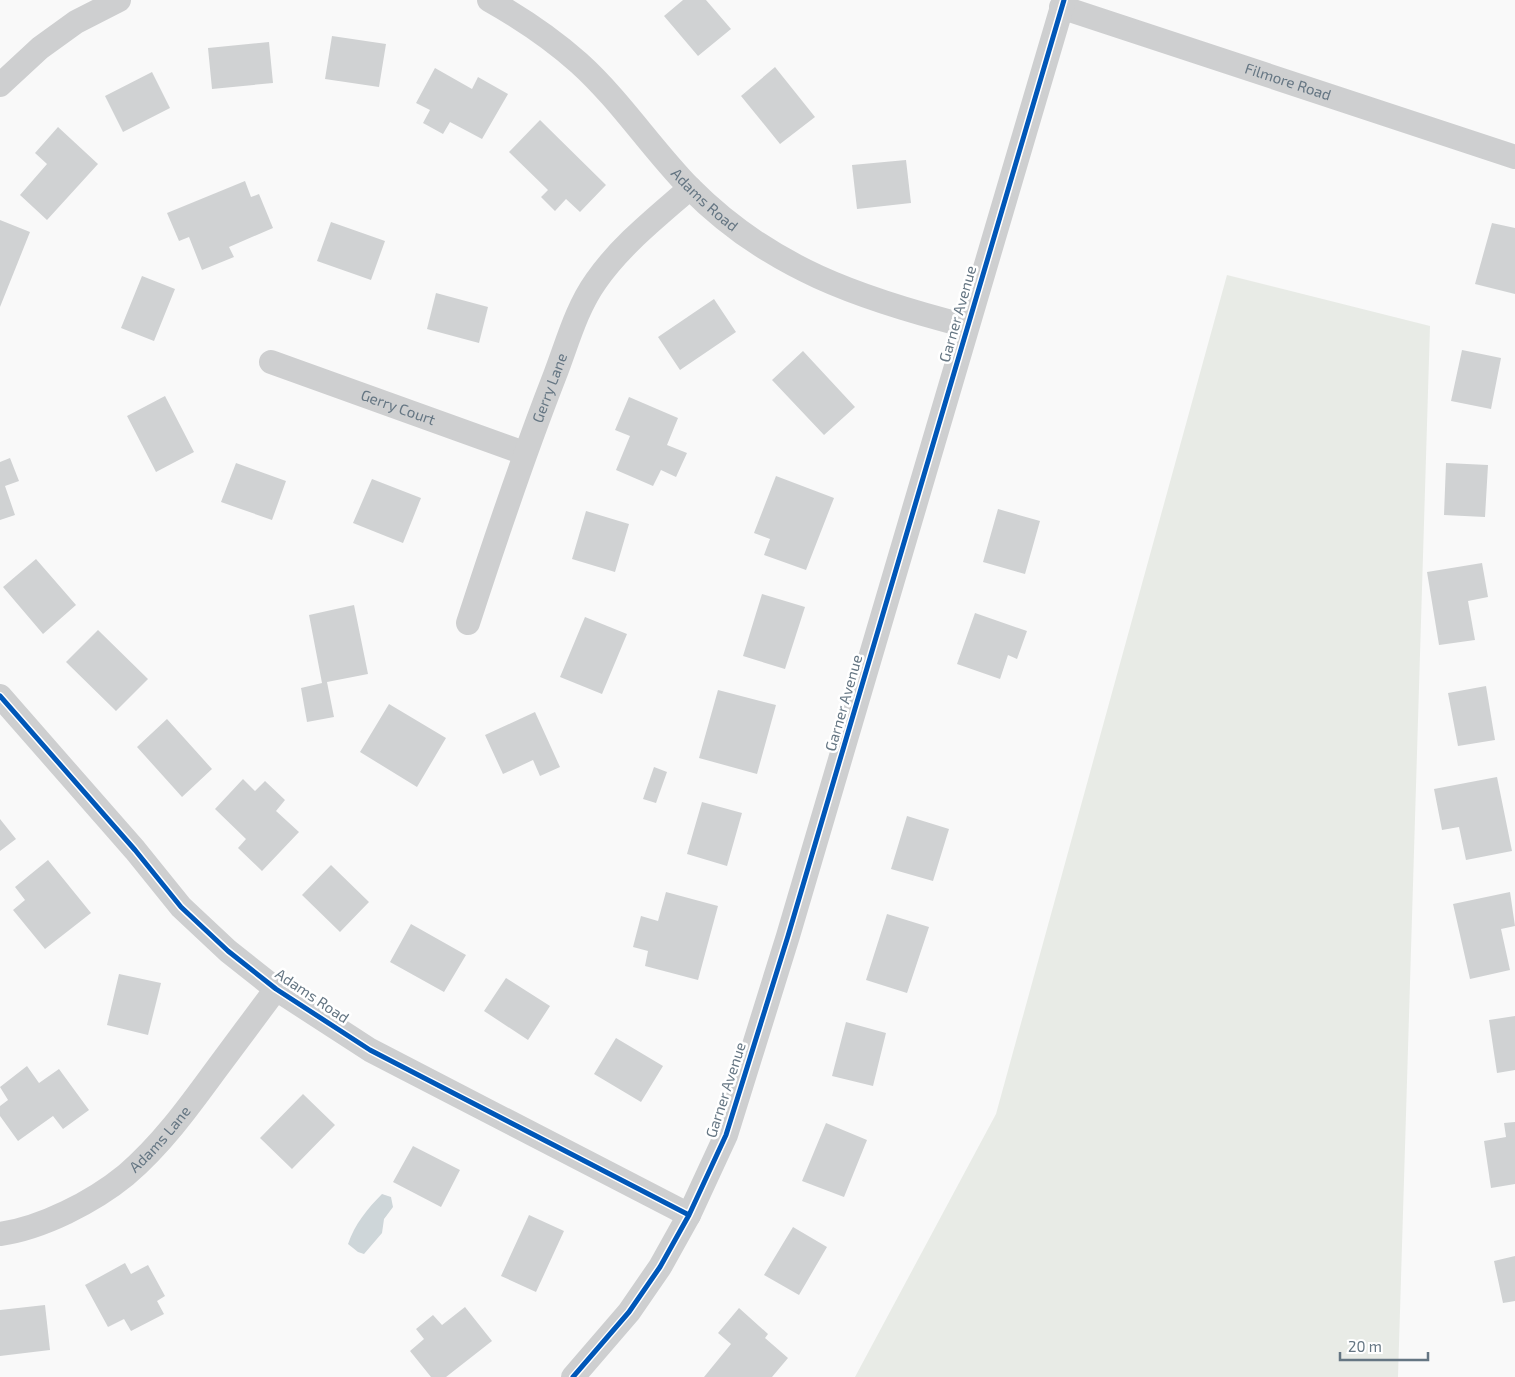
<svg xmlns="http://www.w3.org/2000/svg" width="1515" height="1377" font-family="'Exo 2',sans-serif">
	<rect width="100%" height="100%" fill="#f9f9f9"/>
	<path fill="#e8ebe6" d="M 1227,275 L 1430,326 L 1398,1377 L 855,1377 L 996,1114 Z"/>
	<path fill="#ced6d9" d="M 382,1194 L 391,1197 L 393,1207 L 384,1219 L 382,1233 L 364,1254 L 358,1252 L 348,1244 C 355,1224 367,1209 382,1194 Z"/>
	<path fill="#d0d2d3" d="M 683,0 L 706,0 L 731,29 L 698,56 L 664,16 Z
		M 332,36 L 386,44 L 379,87 L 325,79 Z
		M 269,42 L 273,83 L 212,89 L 208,48 Z
		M 775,67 L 815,117 L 780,144 L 741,96 Z
		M 435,68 L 472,89 L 478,77 L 508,94 L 482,139 L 450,122 L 443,134 L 423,123 L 430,110 L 416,103 Z
		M 152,72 L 170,108 L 123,132 L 105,96 Z
		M 540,120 L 606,185 L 580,212 L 566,199 L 555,211 L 541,197 L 548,190 L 509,152 Z
		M 58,127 L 98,164 L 47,220 L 20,195 L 47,164 L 35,153 Z
		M 906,160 L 911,203 L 857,209 L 852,165 Z
		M 245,181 L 251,197 L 259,194 L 273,228 L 229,247 L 234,257 L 202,270 L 189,237 L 179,241 L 167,213 Z
		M 0,220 L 30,232 L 0,307 Z
		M 331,222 L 385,241 L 371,280 L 317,261 Z
		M 1492,223 L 1515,228 L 1515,294 L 1475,284 Z
		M 142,276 L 175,289 L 154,341 L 121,328 Z
		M 436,293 L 488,307 L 479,343 L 427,329 Z
		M 714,299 L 736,332 L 680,370 L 658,337 Z
		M 1462,350 L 1501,358 L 1491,409 L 1451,401 Z
		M 803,351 L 855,407 L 824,435 L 772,380 Z
		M 165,396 L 194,452 L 156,472 L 127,416 Z
		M 629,397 L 678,418 L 667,445 L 687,453 L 676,477 L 661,470 L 653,486 L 616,470 L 630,436 L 615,430 Z
		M 10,458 L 19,481 L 5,486 L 15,515 L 0,520 L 0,462 Z
		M 236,463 L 286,481 L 272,520 L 221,502 Z
		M 1446,463 L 1488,465 L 1485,517 L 1444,515 Z
		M 776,476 L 834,498 L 806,570 L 764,555 L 770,539 L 754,533 Z
		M 372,479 L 421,498 L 403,543 L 353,523 Z
		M 998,509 L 1040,521 L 1025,574 L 983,562 Z
		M 586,511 L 629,524 L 615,572 L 572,559 Z
		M 36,559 L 76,605 L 43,634 L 3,587 Z
		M 1482,563 L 1488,597 L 1468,601 L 1475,640 L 1439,645 L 1427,572 Z
		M 762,594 L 805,607 L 785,669 L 743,656 Z
		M 354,605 L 368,674 L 327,682 L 334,717 L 307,722 L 301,688 L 322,683 L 309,615 Z
		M 975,613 L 1027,631 L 1017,659 L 1008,655 L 1000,679 L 957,664 Z
		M 585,617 L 627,634 L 602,694 L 560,677 Z
		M 98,630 L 148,679 L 116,711 L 66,662 Z
		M 1486,686 L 1495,740 L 1458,746 L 1448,693 Z
		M 718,690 L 776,705 L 757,774 L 699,758 Z
		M 389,704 L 446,738 L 417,787 L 360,752 Z
		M 535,712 L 560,767 L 540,776 L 533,760 L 503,774 L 485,735 Z
		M 167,719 L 212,769 L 182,797 L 137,747 Z
		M 654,767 L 667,772 L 656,803 L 643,799 Z
		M 1497,777 L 1512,851 L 1466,860 L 1459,827 L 1442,830 L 1434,789 Z
		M 243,779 L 255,791 L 265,781 L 285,800 L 276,811 L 299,832 L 262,871 L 238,848 L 246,839 L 215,809 Z
		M 702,802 L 742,813 L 727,866 L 687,854 Z
		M 907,816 L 949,829 L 933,881 L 891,869 Z
		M 0,819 L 16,839 L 0,851 Z
		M 48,860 L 91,913 L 45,949 L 13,910 L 25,900 L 15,887 Z
		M 331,865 L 369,902 L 340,932 L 302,895 Z
		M 666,892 L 718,906 L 698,980 L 645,966 L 648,951 L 633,947 L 641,916 L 658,921 Z
		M 1510,892 L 1515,926 L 1501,929 L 1510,970 L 1470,979 L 1453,904 Z
		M 887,914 L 929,927 L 907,993 L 866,980 Z
		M 411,924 L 466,955 L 444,992 L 390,962 Z
		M 119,974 L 161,983 L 148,1035 L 107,1025 Z
		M 506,978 L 550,1006 L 528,1040 L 484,1011 Z
		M 1515,1016 L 1515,1070 L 1497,1073 L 1489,1020 Z
		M 846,1022 L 886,1033 L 873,1086 L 832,1076 Z
		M 616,1038 L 663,1066 L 641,1102 L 594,1074 Z
		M 27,1066 L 39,1083 L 59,1069 L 89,1110 L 63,1129 L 53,1116 L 18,1141 L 0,1116 L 0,1106 L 8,1100 L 0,1087 Z
		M 303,1094 L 335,1125 L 292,1169 L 260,1138 Z
		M 1515,1122 L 1515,1184 L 1491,1188 L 1484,1141 L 1506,1137 L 1504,1123 Z
		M 826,1123 L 867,1140 L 844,1197 L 802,1181 Z
		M 413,1146 L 460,1170 L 441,1207 L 393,1182 Z
		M 529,1215 L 564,1231 L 536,1292 L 501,1276 Z
		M 793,1227 L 827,1247 L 799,1295 L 764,1275 Z
		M 1515,1256 L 1515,1301 L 1503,1303 L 1494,1261 Z
		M 125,1263 L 131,1274 L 148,1265 L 165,1296 L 157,1301 L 164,1314 L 131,1331 L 124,1319 L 108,1327 L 85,1285 Z
		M 45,1305 L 50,1350 L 0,1356 L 0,1310 Z
		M 465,1307 L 492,1341 L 446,1377 L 431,1377 L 410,1351 L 424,1339 L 416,1329 L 433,1315 L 442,1325 Z
		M 739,1308 L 768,1334 L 765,1338 L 788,1358 L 772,1377 L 704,1377 L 731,1344 L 718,1333 Z"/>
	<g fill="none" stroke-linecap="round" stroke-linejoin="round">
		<g stroke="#cecfd0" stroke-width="24">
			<path id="s1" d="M 489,0 C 521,18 551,38 579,63 C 620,100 651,148 690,188 C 769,268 861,299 967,326"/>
			<path id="s2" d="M 1061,7 L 1515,157"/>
			<path d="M 0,85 L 40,48 L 76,22 L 119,0"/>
			<path id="s3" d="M 271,362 L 524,453"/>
			<path id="s4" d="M 468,623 C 495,540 523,457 555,375 C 567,344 576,309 596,281 C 621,245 657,217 690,188"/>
			<path d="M 0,696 L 135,850 L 181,907 L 228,951 L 276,989 L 370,1050 L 689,1215"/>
			<path id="s5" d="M 0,1234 C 42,1228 93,1202 126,1175 C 161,1145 188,1108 215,1071 C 235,1044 256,1016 276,989"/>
			<path d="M 573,1377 L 629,1312 L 660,1267 L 689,1215 L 726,1135 L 788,936 L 1064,0"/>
		</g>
		<g stroke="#fff" stroke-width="8">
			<path id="cycleway" d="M 0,696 L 135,850 L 181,907 L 228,951 L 276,989 L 370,1050 L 689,1215
				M 573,1377 L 629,1312 L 660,1267 L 689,1215 L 726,1135 L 788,936 L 1064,0"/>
		</g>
		<use href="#cycleway" stroke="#0057b8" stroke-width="5"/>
	</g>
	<g text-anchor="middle" stroke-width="5" stroke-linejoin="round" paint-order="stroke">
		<g font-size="15" fill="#657683" stroke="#fff">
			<text dy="5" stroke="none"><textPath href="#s2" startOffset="239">Filmore Road</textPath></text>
			<text dy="5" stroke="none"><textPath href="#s1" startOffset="296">Adams Road</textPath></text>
			<text transform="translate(958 314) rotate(-74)" y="5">Garner Avenue</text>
			<text dy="5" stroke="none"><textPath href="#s4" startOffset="249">Gerry Lane</textPath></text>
			<text dy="5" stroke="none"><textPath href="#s3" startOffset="135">Gerry Court</textPath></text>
			<text transform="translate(844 703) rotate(-74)" y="5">Garner Avenue</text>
			<text transform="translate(312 996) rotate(34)" y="5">Adams Road</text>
			<text transform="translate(726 1090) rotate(-72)" y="5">Garner Avenue</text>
			<text dy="5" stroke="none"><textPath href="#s5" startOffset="190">Adams Lane</textPath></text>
		</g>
	</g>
	<path d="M1340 1352v8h88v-8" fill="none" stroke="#657683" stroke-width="2.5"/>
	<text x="1348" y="1352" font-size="15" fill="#657683" stroke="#ffffff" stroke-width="4" paint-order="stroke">20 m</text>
</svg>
